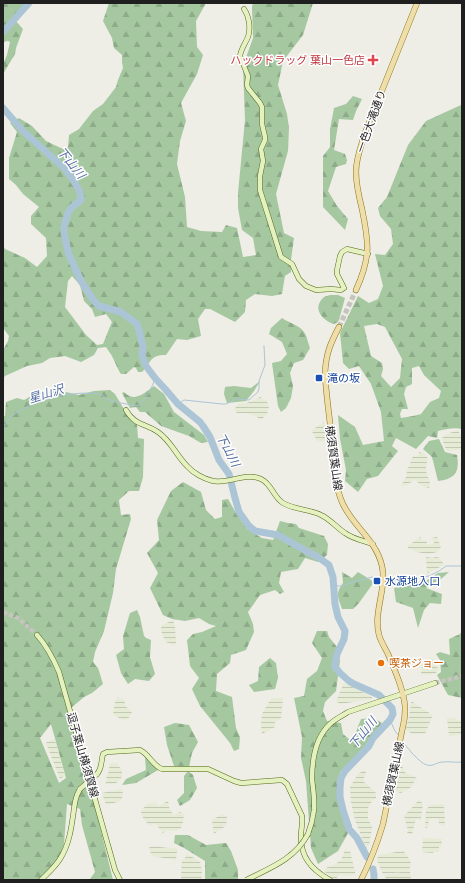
<svg xmlns="http://www.w3.org/2000/svg" width="465" height="883" font-family="'Open Sans','Noto Sans JP',sans-serif">
	<defs>
		<pattern id="farmland-rules" width="6" height="5" patternUnits="userSpaceOnUse"><rect width="6" height="5" fill="#e5ebd4"/><path d="M0 2.5h6" fill="none" stroke="#c4c9b6"/></pattern>
		<pattern id="forest-firs" width="22" height="20" patternUnits="userSpaceOnUse"><rect width="22" height="20" fill="#a5c8a0"/><path d="M5 1l3.5 6h-7zM16 11l3.5 6h-7z" fill="#8eab89"/></pattern>
	</defs>
	<rect width="100%" height="100%" fill="#eeede6"/>
	<path fill="url(#farmland-rules)" d="M 260,397 L 267,401 L 269,407 L 267,414 L 261,420 L 254,415 L 245,413 L 237,413 L 234,410 L 238,404 L 247,403 Z
		M 324,422 L 326,441 L 318,442 L 313,434 L 312,430 Z
		M 458,430 L 461,436 L 462,436 L 462,449 L 447,451 L 444,445 L 442,438 L 447,434 Z
		M 419,452 L 425,454 L 428,459 L 426,465 L 426,471 L 430,483 L 429,488 L 422,486 L 414,479 L 409,484 L 404,486 L 401,486 L 406,477 L 407,471 L 413,456 L 417,457 Z
		M 420,537 L 423,541 L 426,540 L 427,544 L 432,545 L 434,543 L 432,538 L 436,537 L 437,537 L 441,547 L 437,552 L 428,554 L 417,552 L 408,548 L 408,546 Z
		M 426,557 L 432,558 L 436,557 L 440,558 L 444,565 L 428,573 L 427,572 Z
		M 173,620 L 175,627 L 176,643 L 174,645 L 166,642 L 162,634 L 161,626 Z
		M 430,658 L 434,659 L 436,667 L 439,668 L 439,669 L 435,674 L 422,675 L 421,672 L 422,665 L 423,664 L 423,666 L 425,667 L 425,660 L 426,659 Z
		M 344,683 L 372,697 L 372,699 L 340,704 L 336,701 Z
		M 118,697 L 120,700 L 122,698 L 125,702 L 124,705 L 130,710 L 132,713 L 129,716 L 129,718 L 125,720 L 117,717 L 113,714 L 115,702 Z
		M 272,698 L 283,698 L 281,718 L 275,722 L 275,727 L 262,734 L 261,725 L 262,714 L 267,705 Z
		M 411,701 L 431,714 L 432,717 L 425,734 L 412,734 L 406,729 L 409,717 L 411,704 Z
		M 447,718 L 455,718 L 457,720 L 462,720 L 462,734 L 453,736 L 449,736 Z
		M 54,739 L 55,740 L 65,776 L 60,779 L 46,743 L 47,742 Z
		M 110,763 L 118,763 L 118,765 L 122,770 L 122,774 L 121,779 L 115,784 L 105,784 L 107,780 L 107,778 L 106,777 L 108,774 Z
		M 400,763 L 401,763 L 404,771 L 406,773 L 417,778 L 410,788 L 401,793 L 398,792 L 394,788 Z
		M 364,770 L 366,772 L 363,781 L 376,793 L 376,798 L 372,801 L 368,808 L 368,818 L 372,828 L 369,845 L 366,848 L 355,820 L 351,802 L 350,787 L 358,774 Z
		M 122,789 L 123,795 L 121,801 L 106,805 L 102,793 Z
		M 419,800 L 423,804 L 421,819 L 419,820 L 416,818 L 412,834 L 407,834 L 408,830 L 404,816 Z
		M 168,801 L 169,807 L 172,813 L 174,815 L 180,812 L 184,815 L 183,822 L 181,828 L 175,831 L 167,830 L 163,833 L 155,823 L 149,826 L 142,816 L 141,811 L 146,805 L 151,803 L 157,803 L 157,807 Z
		M 444,804 L 445,826 L 439,824 L 438,818 L 429,819 L 428,827 L 425,828 L 426,809 L 431,805 Z
		M 222,814 L 227,817 L 226,822 L 227,823 L 223,828 L 222,828 L 214,834 L 212,820 L 214,819 Z
		M 423,838 L 442,839 L 441,847 L 439,847 L 439,852 L 433,852 L 433,853 L 422,852 Z
		M 151,846 L 177,849 L 177,851 L 176,860 L 152,856 L 149,848 Z
		M 345,850 L 350,851 L 355,872 L 355,875 L 351,875 L 350,876 L 340,874 L 335,880 L 325,872 L 324,871 L 326,868 L 334,865 L 341,860 Z
		M 403,851 L 407,855 L 411,863 L 409,872 L 410,872 L 411,880 L 387,880 L 384,875 L 403,872 L 383,874 L 377,860 L 378,855 Z
		M 187,854 L 196,859 L 200,862 L 202,872 L 201,880 L 186,880 L 181,878 L 182,860 L 185,858 Z"/>
	<path fill="url(#forest-firs)" fill-rule="evenodd" d="M 3,3 L 26,3 L 13,18 L 23,29 L 16,48 L 15,54 L 3,74 L 3,64 L 7,55 L 10,42 L 8,41 L 3,42 Z
		M 109,3 L 206,3 L 196,21 L 197,47 L 203,55 L 197,74 L 181,103 L 186,121 L 180,141 L 177,164 L 185,197 L 187,227 L 201,231 L 222,232 L 226,225 L 237,228 L 243,257 L 256,255 L 253,238 L 242,230 L 238,208 L 238,193 L 245,120 L 243,66 L 253,38 L 252,7 L 253,3 L 313,3 L 303,35 L 283,61 L 278,85 L 287,114 L 289,128 L 288,151 L 276,194 L 284,233 L 294,238 L 291,260 L 291,272 L 285,276 L 282,294 L 272,296 L 255,294 L 246,300 L 245,312 L 235,322 L 210,309 L 205,309 L 198,319 L 201,336 L 187,340 L 177,339 L 166,355 C 149,355 152,362 142,372 L 138,372 L 136,368 L 134,367 L 126,374 L 121,374 L 119,371 L 112,356 L 106,347 L 98,348 L 94,355 L 81,362 L 65,356 L 50,358 L 42,363 L 27,366 L 5,376 L 3,379 L 3,350 L 8,341 L 9,336 L 3,328 L 3,245 L 5,249 L 25,258 L 37,267 L 47,256 L 46,238 L 31,224 L 31,216 L 39,207 L 23,194 L 16,185 L 9,179 L 9,158 L 17,132 L 10,123 L 19,118 L 32,126 L 46,141 L 63,149 L 68,147 L 69,135 L 79,129 L 93,111 L 103,104 L 116,87 L 118,80 L 123,68 L 122,62 L 122,55 L 114,48 L 112,38 L 103,21 ZM 72,276 L 80,285 L 84,301 L 92,309 L 95,317 L 106,314 L 112,322 L 109,329 L 103,344 L 97,345 L 86,335 L 65,307 L 68,281 Z
		M 353,96 L 362,99 L 356,111 L 353,120 L 339,119 L 334,150 L 345,154 L 347,160 L 346,164 L 336,167 L 328,191 L 337,206 L 348,219 L 345,230 L 323,207 L 323,156 L 330,147 L 330,129 L 334,108 L 346,104 Z
		M 461,105 L 462,429 C 455,427 445,429 438,431 L 437,438 L 428,436 L 416,449 L 396,438 L 392,446 L 398,451 L 378,476 L 367,479 L 358,492 L 345,481 L 346,470 L 340,439 L 338,415 L 355,427 L 363,445 L 384,441 L 381,412 L 371,384 L 359,366 L 349,369 L 343,363 L 340,333 L 358,296 L 369,303 L 378,299 L 383,286 L 375,254 L 385,255 L 393,244 L 391,229 L 380,216 L 378,208 L 387,197 L 408,145 L 426,121 ZM 377,324 L 385,327 L 402,359 L 400,378 L 391,387 L 381,376 L 383,369 L 382,363 L 371,356 L 364,326 ZM 419,366 L 424,375 L 441,391 L 439,398 L 430,402 L 421,414 L 413,416 L 401,418 L 400,414 L 402,409 L 408,409 L 404,394 L 406,387 L 412,384 L 412,368 Z
		M 330,295 L 338,295 L 345,298 L 339,320 L 337,323 L 333,324 C 325,321 314,312 320,302 C 320,301 323,298 324,297 C 326,296 328,296 330,295 Z
		M 282,318 C 289,323 299,325 304,332 C 307,336 308,343 310,348 L 303,360 L 294,363 L 290,373 L 293,386 L 291,398 L 286,408 L 281,412 L 278,406 L 272,363 L 281,361 L 287,354 L 282,342 L 269,334 L 271,328 Z
		M 260,381 L 254,391 L 246,401 L 227,403 L 224,394 L 225,387 L 234,386 L 251,388 Z
		M 154,386 L 164,394 L 174,412 L 204,435 L 208,442 L 201,443 L 189,436 L 161,426 L 145,412 L 140,412 L 136,407 L 130,408 L 122,393 L 124,392 C 135,403 144,393 154,386 Z
		M 57,390 L 79,395 L 94,391 L 110,390 L 115,394 L 128,416 L 137,424 L 138,438 L 144,439 L 143,477 L 139,491 L 129,491 L 119,500 L 121,515 L 130,514 L 131,519 L 116,569 L 113,593 L 104,631 L 95,652 L 93,662 L 98,668 L 103,684 L 92,693 L 84,697 L 71,708 L 113,880 L 91,880 L 90,879 L 95,872 L 82,825 L 80,809 L 67,804 L 64,844 L 61,854 L 44,880 L 3,880 L 3,416 L 5,416 L 6,402 L 17,398 L 24,400 L 37,393 ZM 51,724 L 66,778 L 59,783 L 40,738 Z
		M 439,439 L 445,452 L 457,455 C 460,472 455,479 438,481 L 432,457 L 423,449 L 429,441 Z
		M 183,482 L 201,492 L 206,510 L 215,519 L 222,517 L 222,500 L 228,499 L 236,513 L 247,529 L 262,538 L 273,540 L 280,521 L 288,523 L 296,524 L 299,528 L 324,536 L 328,544 L 327,555 L 318,562 L 305,558 L 298,569 L 281,572 L 279,583 L 284,592 L 280,594 L 275,590 L 260,595 L 248,612 L 253,624 L 254,632 L 246,650 L 231,655 L 230,663 L 217,674 L 216,691 L 232,697 L 236,728 L 240,737 L 239,749 L 234,751 L 230,743 L 200,706 L 192,689 L 199,678 L 190,666 L 187,640 L 193,634 L 202,632 L 216,626 L 209,624 L 199,618 L 185,621 L 172,619 L 163,615 L 150,588 L 158,573 L 147,553 L 159,540 L 157,520 L 171,491 Z
		M 342,572 L 352,578 L 358,572 L 374,582 L 359,603 L 353,609 L 342,609 C 338,597 335,594 343,583 Z
		M 449,572 L 441,579 L 426,588 L 442,594 L 441,604 L 430,603 L 424,610 L 418,628 L 413,608 L 396,602 L 394,588 L 411,583 L 426,581 L 438,573 Z
		M 137,610 L 140,617 L 144,636 L 146,638 L 151,640 L 150,657 L 155,674 L 149,681 L 135,679 L 128,684 L 121,673 L 116,655 L 124,649 L 123,636 L 130,613 Z
		M 462,630 L 462,698 L 448,695 L 437,675 L 441,672 L 440,660 L 436,654 L 440,652 L 450,655 L 449,639 L 460,634 Z
		M 317,631 L 327,631 L 329,637 L 337,647 L 340,661 L 336,691 L 325,702 L 323,711 L 327,721 L 341,723 L 343,734 L 350,740 L 356,732 L 361,719 C 370,718 375,718 382,723 L 362,750 L 340,772 L 338,789 L 352,826 L 338,851 L 318,864 L 311,848 L 306,781 L 301,758 L 302,737 L 294,698 L 304,696 L 307,679 L 317,671 L 322,658 L 312,643 Z
		M 270,658 L 276,663 L 278,678 L 275,689 L 254,692 L 249,685 L 258,681 L 259,667 Z
		M 175,723 L 189,725 L 198,742 L 192,753 L 189,767 L 174,766 L 167,745 L 164,727 Z
		M 145,757 L 158,770 L 136,783 L 122,785 L 126,779 L 146,770 Z
		M 188,771 L 193,775 L 197,788 L 190,800 L 180,806 L 177,800 L 184,793 L 184,776 Z
		M 175,835 L 188,835 L 206,845 L 226,843 L 231,851 L 238,870 L 238,880 L 205,880 L 205,861 L 184,848 L 174,843 Z"/>
	<g fill="none" stroke-linecap="round" stroke-linejoin="round">
		<path stroke="#acc5d6" stroke-width="1" d="M 178,404 L 184,400 L 222,404 L 226,404 L 236,399 L 249,400 L 258,392 L 259,388 L 259,381 L 265,365 L 264,346
			M 3,427 C 7,423 9,418 13,415 C 34,400 73,390 99,394 C 103,395 104,397 107,399 C 116,403 128,404 138,406 C 146,398 152,389 155,378
			M 384,580 L 404,581 L 414,578 L 429,576 L 439,571 L 446,566 L 462,566
			M 334,586 L 343,586 L 350,583 L 372,577 L 381,579
			M 390,720 L 395,731 L 399,736
			M 402,741 C 407,747 419,763 427,765 C 432,767 437,762 443,762 C 449,761 455,763 462,762"/>
		<path stroke="#acc5d6" stroke-width="7" d="M 3,32 L 29,3
			M 3,108 L 23,131 L 64,168 C 70,175 82,191 81,200 L 71,208 L 68,213 L 64,226 L 64,231 L 66,243 L 69,255 L 81,281 L 94,301 L 99,306 L 121,312 L 137,324 L 139,330 L 143,347 L 142,355 L 146,366 L 155,378 L 166,390 L 178,404 L 200,422 L 203,426 L 210,437 L 219,460 L 229,474 L 235,498 L 239,512 L 249,526 L 255,531 L 278,535 L 306,551 L 318,557 L 329,565 L 333,577 L 335,604 L 338,617 L 345,631 L 344,639 L 337,654 L 335,665 L 335,667 L 340,673 L 349,681 L 354,684 L 379,695 L 392,708 L 393,714 L 390,720 L 373,738 L 369,746 L 345,771 L 341,778 L 340,788 L 340,797 L 343,810 L 349,829 L 357,838 L 367,857
			M 373,869 L 374,875 L 374,880"/>
		<path stroke="#c5c4be" stroke-width="4.5" stroke-dasharray="4.5 2" stroke-linecap="butt" d="M 3,612 L 18,618 L 37,635
			M 435,683 L 462,676"/>
		<path stroke="#c5c4be" stroke-width="5" stroke-dasharray="5 2.5" stroke-linecap="butt" d="M 339,327 L 356,290"/>
		<g stroke="#506913" stroke-width="5.5">
			<path id="secondary" d="M 244,9 C 249,16 251,28 248,37 C 245,44 241,49 240,56 L 248,76 L 247,85 L 248,88 L 260,103 L 262,107 L 262,124 L 265,137 L 265,140 L 261,149 L 263,161 L 260,176 L 260,190 L 281,257 L 292,264 L 299,279 L 306,286 L 316,290 L 331,289 L 341,290 L 344,288 L 337,274 L 337,270 L 340,256 L 342,252 L 347,249 L 368,254
				M 126,410 C 135,426 145,423 158,432 C 171,441 176,455 187,466 C 193,473 204,479 213,481 C 229,484 246,472 261,479 C 272,484 273,497 283,503 C 295,510 309,509 321,515 C 330,519 337,528 345,533 C 353,539 364,541 373,544
				M 37,635 C 47,646 53,658 59,672 L 115,870 L 120,880
				M 97,774 C 102,769 101,761 103,754 L 107,752 L 140,750 C 149,754 153,766 162,769 L 208,769 L 234,781 L 241,783 L 282,780 L 287,784 L 302,816 C 303,823 301,829 301,835 C 300,857 312,870 330,880
				M 308,834 C 311,826 313,818 314,810 C 315,800 313,789 312,779 C 312,759 315,738 330,724 C 335,719 342,716 348,712 L 435,683
				M 41,880 C 48,873 55,867 60,859 C 71,842 72,821 75,802 L 77,795 L 80,789"/>
		</g>
		<g stroke="#867513" stroke-width="6">
			<path id="primary" d="M 356,290 C 371,257 369,243 362,209 C 359,197 356,184 356,172 C 356,158 361,146 365,133 L 417,3
				M 339,327 C 330,344 326,354 325,373 C 326,396 330,419 332,442 C 334,463 334,483 342,502 C 352,526 376,539 382,566 C 387,589 373,612 379,635 C 381,642 385,648 388,654 C 395,671 403,688 405,706 C 405,711 405,716 404,721 L 383,824 C 377,844 370,862 361,880"/>
		</g>
		<use href="#secondary" stroke="#e6f1c1" stroke-width="4.5"/>
		<use href="#primary" stroke="#f0deaa" stroke-width="5"/>
		<g stroke="#506913" stroke-width="5.5" stroke-linecap="butt">
			<path id="secondary-bridge" d="M 80,789 L 97,774
				M 246,880 C 270,868 295,859 308,834"/>
		</g>
		<use href="#secondary-bridge" stroke="#e6f1c1" stroke-width="4.5"/>
	</g>
	<path fill="#e0444e" stroke="#fff" stroke-width="1.5" d="M371 54h4v4h4v4h-4v4h-4v-4h-4v-4h4z"/>
	<g fill="#1a4fb4" stroke="#fff" stroke-width="1.5">
		<rect x="315" y="374" width="8" height="8" rx="2"/>
		<rect x="373" y="577" width="8" height="8" rx="2"/>
	</g>
	<circle fill="#e8710a" stroke="#fff" stroke-width="1.5" cx="381" cy="663" r="4"/>
	<g text-anchor="middle" stroke-width="3" stroke-linejoin="round" paint-order="stroke">
		<g font-size="11" fill="#be3a42" stroke="#fff" text-anchor="end">
			<text x="365" y="64">ハックドラッグ 葉山一色店</text>
		</g>
		<g font-size="11" fill="#1f1f1f" stroke="#fff">
			<text transform="translate(371 121) rotate(-70)" y="4">一色大滝通り</text>
			<text transform="translate(334 458) rotate(82)" y="4">横須賀葉山線</text>
			<text transform="translate(83 755) rotate(74)" y="4">逗子葉山横須賀線</text>
			<text transform="translate(393 774) rotate(-78)" y="4">横須賀葉山線</text>
		</g>
		<g font-size="11" fill="#164399" stroke="#fff" text-anchor="start">
			<text x="327" y="382">滝の坂</text>
			<text x="385" y="585">水源地入口</text>
		</g>
		<g font-size="11" fill="#c56008" stroke="#fff" text-anchor="start">
			<text x="389" y="667">喫茶ジョー</text>
		</g>
		<g font-size="12" font-style="italic" fill="#576fa2" stroke="#fff">
			<text transform="translate(71 163) rotate(51)" y="4">下山川</text>
			<text transform="translate(46 394) rotate(-17)" y="4">星山沢</text>
			<text transform="translate(228 450) rotate(62)" y="4">下山川</text>
			<text transform="translate(363 733) rotate(-51)" y="4">下山川</text>
		</g>
	</g>
	<rect width="465" height="883" fill="none" stroke="#1f1f1f" stroke-width="8"/>
</svg>
